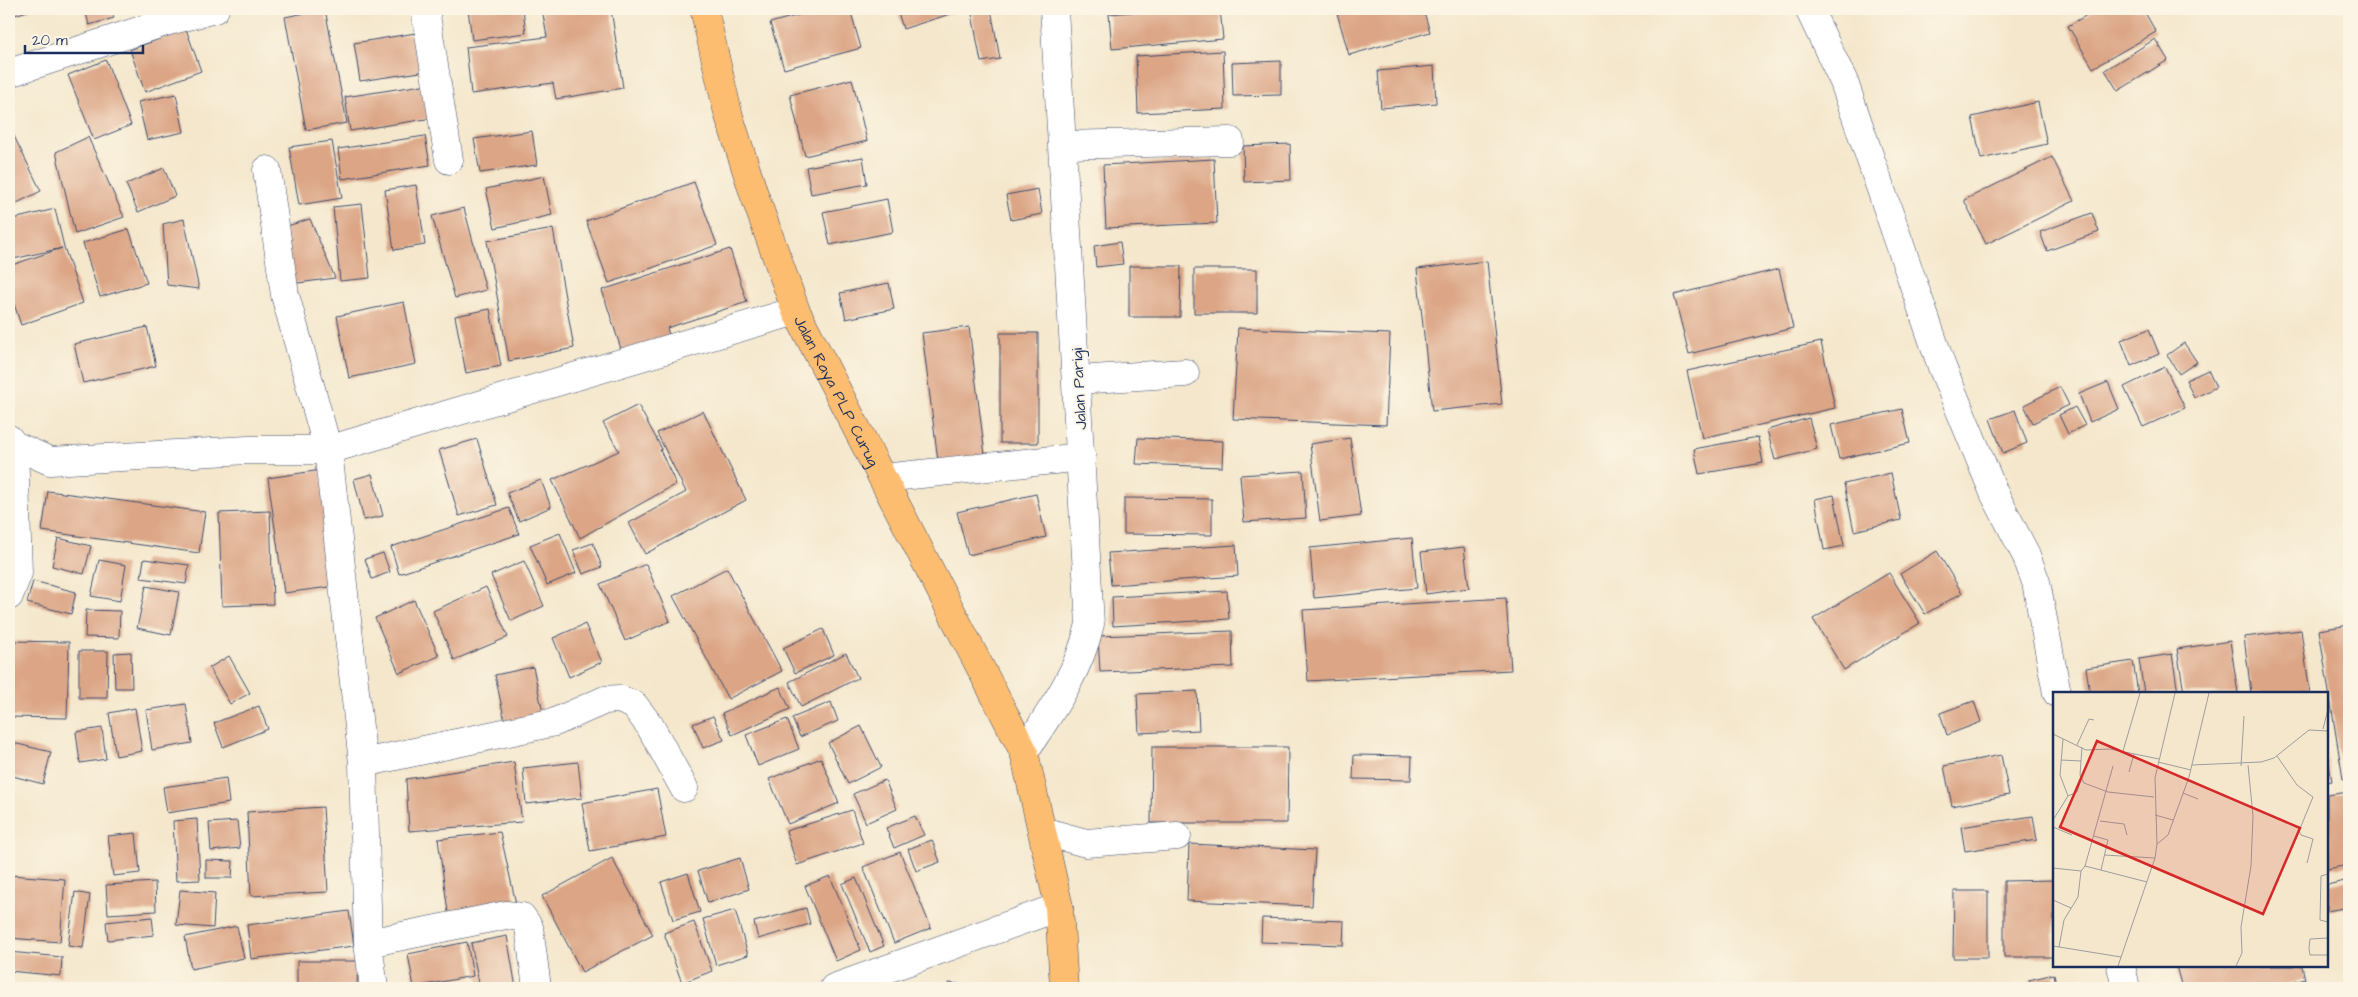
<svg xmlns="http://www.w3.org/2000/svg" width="2358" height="997" font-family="'Architects Daughter',sans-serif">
	<rect width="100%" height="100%" fill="#fcf5e5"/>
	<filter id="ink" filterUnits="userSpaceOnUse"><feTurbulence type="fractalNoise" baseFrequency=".02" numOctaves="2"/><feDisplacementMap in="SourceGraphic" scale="10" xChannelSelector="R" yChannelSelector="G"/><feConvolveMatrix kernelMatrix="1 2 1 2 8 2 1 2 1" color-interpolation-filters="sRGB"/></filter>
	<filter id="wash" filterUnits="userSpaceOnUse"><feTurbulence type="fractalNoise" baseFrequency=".0096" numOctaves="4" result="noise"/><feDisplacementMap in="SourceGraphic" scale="20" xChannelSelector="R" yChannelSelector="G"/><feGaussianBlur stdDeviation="1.12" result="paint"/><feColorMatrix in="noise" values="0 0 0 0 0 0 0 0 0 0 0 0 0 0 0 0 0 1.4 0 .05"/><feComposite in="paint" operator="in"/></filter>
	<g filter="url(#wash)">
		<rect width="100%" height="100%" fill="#f4e7cc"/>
		<g id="blocks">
			<path fill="#dca686" d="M 13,9 L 33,9 L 15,15 Z
				M 85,9 L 111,9 L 114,18 L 89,25 Z
				M 325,9 L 347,123 L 306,130 L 285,17 Z
				M 468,9 L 523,9 L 526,33 L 472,40 Z
				M 542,9 L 611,9 L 623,88 L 556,99 L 553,83 L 471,94 L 466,47 L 547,37 Z
				M 820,9 L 850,9 L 861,48 L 784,69 L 770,23 Z
				M 897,9 L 952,9 L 953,13 L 903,29 Z
				M 971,9 L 991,9 L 1000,59 L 981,62 Z
				M 1169,9 L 1220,9 L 1223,39 L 1112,49 L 1109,14 Z
				M 1351,9 L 1423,9 L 1430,32 L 1349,55 L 1337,13 Z
				M 2097,9 L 2143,9 L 2156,32 L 2093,68 L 2068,26 Z
				M 186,29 L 201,71 L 145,92 L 130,50 Z
				M 428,31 L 434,70 L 360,81 L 354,43 Z
				M 2155,39 L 2168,60 L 2118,91 L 2105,70 Z
				M 1223,51 L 1225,109 L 1138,113 L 1136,56 Z
				M 106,60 L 131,125 L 94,140 L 68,75 Z
				M 1281,61 L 1281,95 L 1233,96 L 1232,63 Z
				M 1434,66 L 1436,103 L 1381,108 L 1378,71 Z
				M 852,79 L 867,141 L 805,156 L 790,95 Z
				M 435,83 L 439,117 L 350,131 L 345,97 Z
				M 176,94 L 184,132 L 147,140 L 138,102 Z
				M 2038,102 L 2047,144 L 1981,159 L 1972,117 Z
				M 9,126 L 41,191 L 9,207 Z
				M 532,131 L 537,165 L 480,173 L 474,139 Z
				M 425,136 L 430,165 L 342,179 L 338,149 Z
				M 88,137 L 124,217 L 75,234 L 56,152 Z
				M 332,141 L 342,198 L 299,205 L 289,147 Z
				M 1290,144 L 1291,180 L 1244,182 L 1243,146 Z
				M 863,157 L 867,184 L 811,194 L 806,167 Z
				M 2052,157 L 2074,201 L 1986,244 L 1964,200 Z
				M 1214,159 L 1217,223 L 1106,228 L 1103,165 Z
				M 164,168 L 175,196 L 138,212 L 126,184 Z
				M 544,176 L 552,215 L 495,228 L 486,189 Z
				M 694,182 L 717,245 L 609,283 L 586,221 Z
				M 416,185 L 425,245 L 394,250 L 385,190 Z
				M 1038,189 L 1042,214 L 1011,220 L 1006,195 Z
				M 887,199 L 893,232 L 830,245 L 823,212 Z
				M 362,204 L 370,278 L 340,281 L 333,207 Z
				M 464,208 L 486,290 L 455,298 L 432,216 Z
				M 55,209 L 64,247 L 83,303 L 21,325 L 9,289 L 9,266 L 62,248 L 9,260 L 9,220 Z
				M 2092,213 L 2099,232 L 2047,251 L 2040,232 Z
				M 184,219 L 199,289 L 167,285 L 163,224 Z
				M 310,219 L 335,278 L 291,284 L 284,227 Z
				M 129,229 L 147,283 L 100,297 L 83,243 Z
				M 553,229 L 574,348 L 509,361 L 487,241 Z
				M 1120,242 L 1123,264 L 1096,267 L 1094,246 Z
				M 730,249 L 747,302 L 667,328 L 670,339 L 623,355 L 602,290 Z
				M 1487,261 L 1502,404 L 1432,411 L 1417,269 Z
				M 1129,266 L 1181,266 L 1180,317 L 1129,317 Z
				M 1194,269 L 1257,269 L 1257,313 L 1194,313 Z
				M 1779,269 L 1793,328 L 1689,354 L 1674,295 Z
				M 889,283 L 894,309 L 846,319 L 840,293 Z
				M 404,302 L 416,364 L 349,378 L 337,316 Z
				M 490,309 L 501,366 L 466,373 L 455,316 Z
				M 147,327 L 156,366 L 83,383 L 74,344 Z
				M 969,327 L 985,455 L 938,461 L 922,333 Z
				M 1238,328 L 1390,334 L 1386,425 L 1233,419 Z
				M 2149,329 L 2159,354 L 2131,366 L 2121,340 Z
				M 1000,333 L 1038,333 L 1038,443 L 1000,443 Z
				M 1821,342 L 1835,408 L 1702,438 L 1687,371 Z
				M 2184,343 L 2197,362 L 2179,374 L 2167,355 Z
				M 2165,367 L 2185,408 L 2143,427 L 2124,387 Z
				M 2208,370 L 2216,387 L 2194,398 L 2186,380 Z
				M 2108,382 L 2119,409 L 2090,422 L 2079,394 Z
				M 2060,387 L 2069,405 L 2033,423 L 2024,405 Z
				M 638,405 L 662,449 L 660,450 L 676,484 L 580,538 L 552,480 L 619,451 L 603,423 Z
				M 2075,407 L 2085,425 L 2068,434 L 2059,415 Z
				M 1902,409 L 1910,443 L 1839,459 L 1831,425 Z
				M 2015,410 L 2027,443 L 2003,453 L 1990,419 Z
				M 703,411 L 746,500 L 645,554 L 629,523 L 686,492 L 657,433 Z
				M 1809,418 L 1817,449 L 1775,460 L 1767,430 Z
				M 1758,437 L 1763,463 L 1699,474 L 1694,449 Z
				M 1138,438 L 1223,441 L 1222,467 L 1136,464 Z
				M 1350,438 L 1361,516 L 1320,521 L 1310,444 Z
				M 477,439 L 497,505 L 459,516 L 439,450 Z
				M 321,470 L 337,586 L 284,593 L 268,478 Z
				M 1303,471 L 1306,518 L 1244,522 L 1240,475 Z
				M 1891,473 L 1901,520 L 1854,531 L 1844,484 Z
				M 372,474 L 383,516 L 364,520 L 354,479 Z
				M 541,480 L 551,507 L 519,521 L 507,493 Z
				M 48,491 L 205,512 L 199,553 L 42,531 Z
				M 1036,494 L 1046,537 L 968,555 L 957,512 Z
				M 1834,495 L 1844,546 L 1824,550 L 1815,499 Z
				M 1124,498 L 1212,499 L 1212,535 L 1124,534 Z
				M 509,508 L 519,534 L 399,574 L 391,547 Z
				M 270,511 L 273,604 L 222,606 L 219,513 Z
				M 560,533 L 576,573 L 547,585 L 530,545 Z
				M 58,538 L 91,546 L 84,574 L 52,566 Z
				M 1412,538 L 1417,588 L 1314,598 L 1310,548 Z
				M 593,543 L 602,567 L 583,574 L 573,550 Z
				M 1236,545 L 1238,576 L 1111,585 L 1108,553 Z
				M 1464,547 L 1469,588 L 1426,594 L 1421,552 Z
				M 1937,551 L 1962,593 L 1925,614 L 1900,574 Z
				M 383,553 L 390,572 L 372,579 L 365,559 Z
				M 144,559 L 189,565 L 186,584 L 141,578 Z
				M 99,560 L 126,565 L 120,601 L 91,596 Z
				M 524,561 L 544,606 L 511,621 L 491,575 Z
				M 646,564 L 670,621 L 625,641 L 600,584 Z
				M 727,568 L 782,671 L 728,699 L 673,596 Z
				M 1889,573 L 1920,623 L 1844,670 L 1813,619 Z
				M 33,581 L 76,592 L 71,614 L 27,603 Z
				M 146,586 L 179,592 L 171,635 L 137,628 Z
				M 486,587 L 508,637 L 454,660 L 433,611 Z
				M 1227,591 L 1229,619 L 1113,626 L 1112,597 Z
				M 1506,598 L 1511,670 L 1308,681 L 1303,610 Z
				M 414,600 L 439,656 L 399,673 L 375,618 Z
				M 86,610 L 120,611 L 119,638 L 85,637 Z
				M 585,624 L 602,662 L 569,677 L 553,638 Z
				M 2349,625 L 2349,778 L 2343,779 L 2319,630 Z
				M 823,629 L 834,655 L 795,673 L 783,648 Z
				M 2301,630 L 2310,693 L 2251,693 L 2244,637 Z
				M 1232,631 L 1233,667 L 1100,672 L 1098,636 Z
				M 9,641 L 69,642 L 67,718 L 9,717 Z
				M 2230,641 L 2238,693 L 2184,693 L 2177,649 Z
				M 79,651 L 108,651 L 107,698 L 79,698 Z
				M 131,652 L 132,688 L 115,688 L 114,653 Z
				M 846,653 L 858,678 L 801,707 L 789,682 Z
				M 2172,654 L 2178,693 L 2144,693 L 2139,659 Z
				M 229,656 L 250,693 L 230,704 L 209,668 Z
				M 2133,661 L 2138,693 L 2090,693 L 2086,668 Z
				M 533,667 L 543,713 L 505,722 L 495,675 Z
				M 780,687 L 790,709 L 732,735 L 722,713 Z
				M 1197,691 L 1199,730 L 1139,733 L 1137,694 Z
				M 1974,701 L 1981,722 L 1947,735 L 1940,713 Z
				M 831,702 L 838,721 L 800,737 L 792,718 Z
				M 186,704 L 192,743 L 152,750 L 146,710 Z
				M 259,706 L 268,729 L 223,747 L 214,723 Z
				M 135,708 L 142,751 L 116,756 L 109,713 Z
				M 713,716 L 724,740 L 703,748 L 693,724 Z
				M 787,719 L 799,749 L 758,766 L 746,735 Z
				M 861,726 L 881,767 L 848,784 L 828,743 Z
				M 102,728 L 106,759 L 80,763 L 76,732 Z
				M 9,742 L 51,752 L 43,784 L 9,775 Z
				M 1152,747 L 1288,747 L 1287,823 L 1151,823 Z
				M 1354,755 L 1412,756 L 1411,780 L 1353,779 Z
				M 2001,755 L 2009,795 L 1952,806 L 1944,766 Z
				M 2327,755 L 2332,781 L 2327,782 Z
				M 821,758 L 839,803 L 788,824 L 769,779 Z
				M 514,762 L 522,822 L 409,831 L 406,779 Z
				M 578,762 L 582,798 L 526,804 L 523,768 Z
				M 226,778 L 229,803 L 167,813 L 163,787 Z
				M 885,780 L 897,809 L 866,823 L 853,794 Z
				M 657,789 L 666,837 L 590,851 L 582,803 Z
				M 2349,792 L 2349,865 L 2327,869 L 2327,795 Z
				M 323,807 L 328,892 L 251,896 L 247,812 Z
				M 852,810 L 863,843 L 797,865 L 786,831 Z
				M 915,816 L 924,835 L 894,848 L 886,828 Z
				M 2033,816 L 2037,840 L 1965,851 L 1961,827 Z
				M 197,819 L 200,880 L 176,881 L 173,821 Z
				M 237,821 L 240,848 L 211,851 L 209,823 Z
				M 500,832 L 516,904 L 449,919 L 438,839 Z
				M 136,833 L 140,873 L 113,876 L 108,836 Z
				M 932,840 L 940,862 L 916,871 L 908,849 Z
				M 1189,844 L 1315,850 L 1312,906 L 1187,901 Z
				M 900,852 L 931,928 L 894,943 L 863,867 Z
				M 612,858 L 653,935 L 582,972 L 542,896 Z
				M 740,858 L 749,889 L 708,903 L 698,871 Z
				M 206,860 L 233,861 L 232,878 L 206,878 Z
				M 688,873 L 700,912 L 673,920 L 661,882 Z
				M 9,875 L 65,879 L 60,942 L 9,938 Z
				M 830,876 L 861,950 L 836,961 L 805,886 Z
				M 856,878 L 884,946 L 870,952 L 842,884 Z
				M 2054,880 L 2054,957 L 2004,957 L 2004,881 Z
				M 2349,880 L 2349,907 L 2327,911 L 2327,885 Z
				M 155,882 L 156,911 L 108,914 L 106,885 Z
				M 180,890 L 215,893 L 213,928 L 176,925 Z
				M 1954,891 L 1988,891 L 1988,958 L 1953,958 Z
				M 75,892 L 90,895 L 83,948 L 68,946 Z
				M 806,908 L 810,924 L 758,939 L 754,922 Z
				M 735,910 L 748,955 L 716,965 L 703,919 Z
				M 349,911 L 354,946 L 251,959 L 247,925 Z
				M 152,917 L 154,935 L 108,940 L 106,922 Z
				M 1262,918 L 1344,921 L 1343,945 L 1261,942 Z
				M 694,922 L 712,971 L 682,983 L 664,933 Z
				M 237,926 L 244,958 L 191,969 L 185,937 Z
				M 507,936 L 516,988 L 480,988 L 471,943 Z
				M 467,942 L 473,976 L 414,987 L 408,954 Z
				M 9,952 L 62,957 L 61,976 L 9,971 Z
				M 297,961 L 358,961 L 357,986 L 297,986 Z
				M 2176,966 L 2302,966 L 2305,979 L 2274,988 L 2182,988 Z
				M 2054,974 L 2057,988 L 2031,988 L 2029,980 Z
				M 949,983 L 980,987 L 980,988 L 948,988 Z"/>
		</g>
	</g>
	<g filter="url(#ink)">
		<use href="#blocks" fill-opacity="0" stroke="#3c4b6e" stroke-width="1"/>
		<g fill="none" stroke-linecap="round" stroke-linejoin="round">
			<g stroke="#3c4b6e" stroke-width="29">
				<path id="minor" d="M 425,9 L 449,160
					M 1809,9 L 1844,82 L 1942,367 L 1994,493 L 2026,555 L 2036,582 L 2057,693
					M 9,73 L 169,21 L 215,9
					M 1063,145 L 1230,141
					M 267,170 L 285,295 L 328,450 L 363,763 L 368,943 L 374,988
					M 1077,380 L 1185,373
					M 9,439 L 14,445 L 50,461 L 248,450 L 328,450 L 796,311
					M 883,478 L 1082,457
					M 9,596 L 18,573 L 14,445
					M 363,763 L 555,722 L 605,700 L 619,699 L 634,705 L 650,726 L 684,788
					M 1042,831 L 1086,843 L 1177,836
					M 368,943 L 506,915 L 522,917 L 529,927 L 537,988
					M 2121,966 L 2126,988
					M 834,988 L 1059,907"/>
			</g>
			<g stroke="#3c4b6e" stroke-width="29">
				<path id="tertiary" d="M 1024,752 C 1051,711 1079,673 1090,624 L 1054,9"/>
			</g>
			<g stroke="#3c4b6e" stroke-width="29">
				<g id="primary">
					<path id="s1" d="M 704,9 L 728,113 L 754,194 L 796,311 L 1024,752 L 1059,907 L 1064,988"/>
				</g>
			</g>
			<use href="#minor" stroke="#fff" stroke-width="28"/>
			<use href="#tertiary" stroke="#fff" stroke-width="28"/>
			<use href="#primary" stroke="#fcbd6f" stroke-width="28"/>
		</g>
	</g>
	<g text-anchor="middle" stroke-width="4" stroke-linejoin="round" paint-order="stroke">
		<g font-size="16" fill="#1b2f5e" stroke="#fcf5e5">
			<text transform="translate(1078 389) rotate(-93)" y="6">Jalan Parigi</text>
			<text dy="6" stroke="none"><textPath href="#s1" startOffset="406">Jalan Raya PLP Curug</textPath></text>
		</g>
	</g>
	<g transform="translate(2053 692)">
		<rect width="275" height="275" fill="#f4e7cc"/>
		<path fill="none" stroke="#9d9da0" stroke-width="1" d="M 270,37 L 275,17M 0,42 L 33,58 L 57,57 L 106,67M 10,47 L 7,83 L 15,104M 24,53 L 36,27 L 41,28M 29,55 L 27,83 L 31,91 L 55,100 L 101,105M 70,59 L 87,1M 224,64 L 244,93 L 260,105 L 246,139 L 248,143 L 260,147 L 254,171M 8,68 L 28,69M 105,70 L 138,78M 139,73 L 208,70 L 221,66 L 256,38 L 275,39M 188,74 L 191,24M 76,80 L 81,62M 130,101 L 145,107M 102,123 L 120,128M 0,128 L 15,104 L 24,100 L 28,88M 47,129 L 71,132 L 74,143M 0,135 L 19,143M 41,144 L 55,148 L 48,178M 104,152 L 115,143 L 136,85 L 156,1M 51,163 L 102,166M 32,174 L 94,190M 0,176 L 28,179 L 32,174 L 60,74M 275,182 L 268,184 L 267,228 L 275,230M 0,208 L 18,216M 275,246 L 257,247 L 256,256 L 257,263 L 275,263M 0,254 L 68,265M 6,255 L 11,228 L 25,205 L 28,179M 65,274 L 102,166 L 104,152 L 102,86 L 122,1M 183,274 L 189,261 L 188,235 L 198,174 L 200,124 L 195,73"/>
		<path fill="#d62828" fill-opacity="0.15" stroke="#d62828" stroke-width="2.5" d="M 44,49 L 247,136 L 210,222 L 7,135 Z"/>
		<rect width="275" height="275" fill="none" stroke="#1b2f5e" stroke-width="2.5"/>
	</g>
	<rect width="2358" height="997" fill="none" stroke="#fcf5e5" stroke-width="30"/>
	<path d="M25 45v8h118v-8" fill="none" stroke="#1b2f5e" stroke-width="2.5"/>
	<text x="32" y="45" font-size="15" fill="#1b2f5e" stroke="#fcf5e5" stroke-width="4" paint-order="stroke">20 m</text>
</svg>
